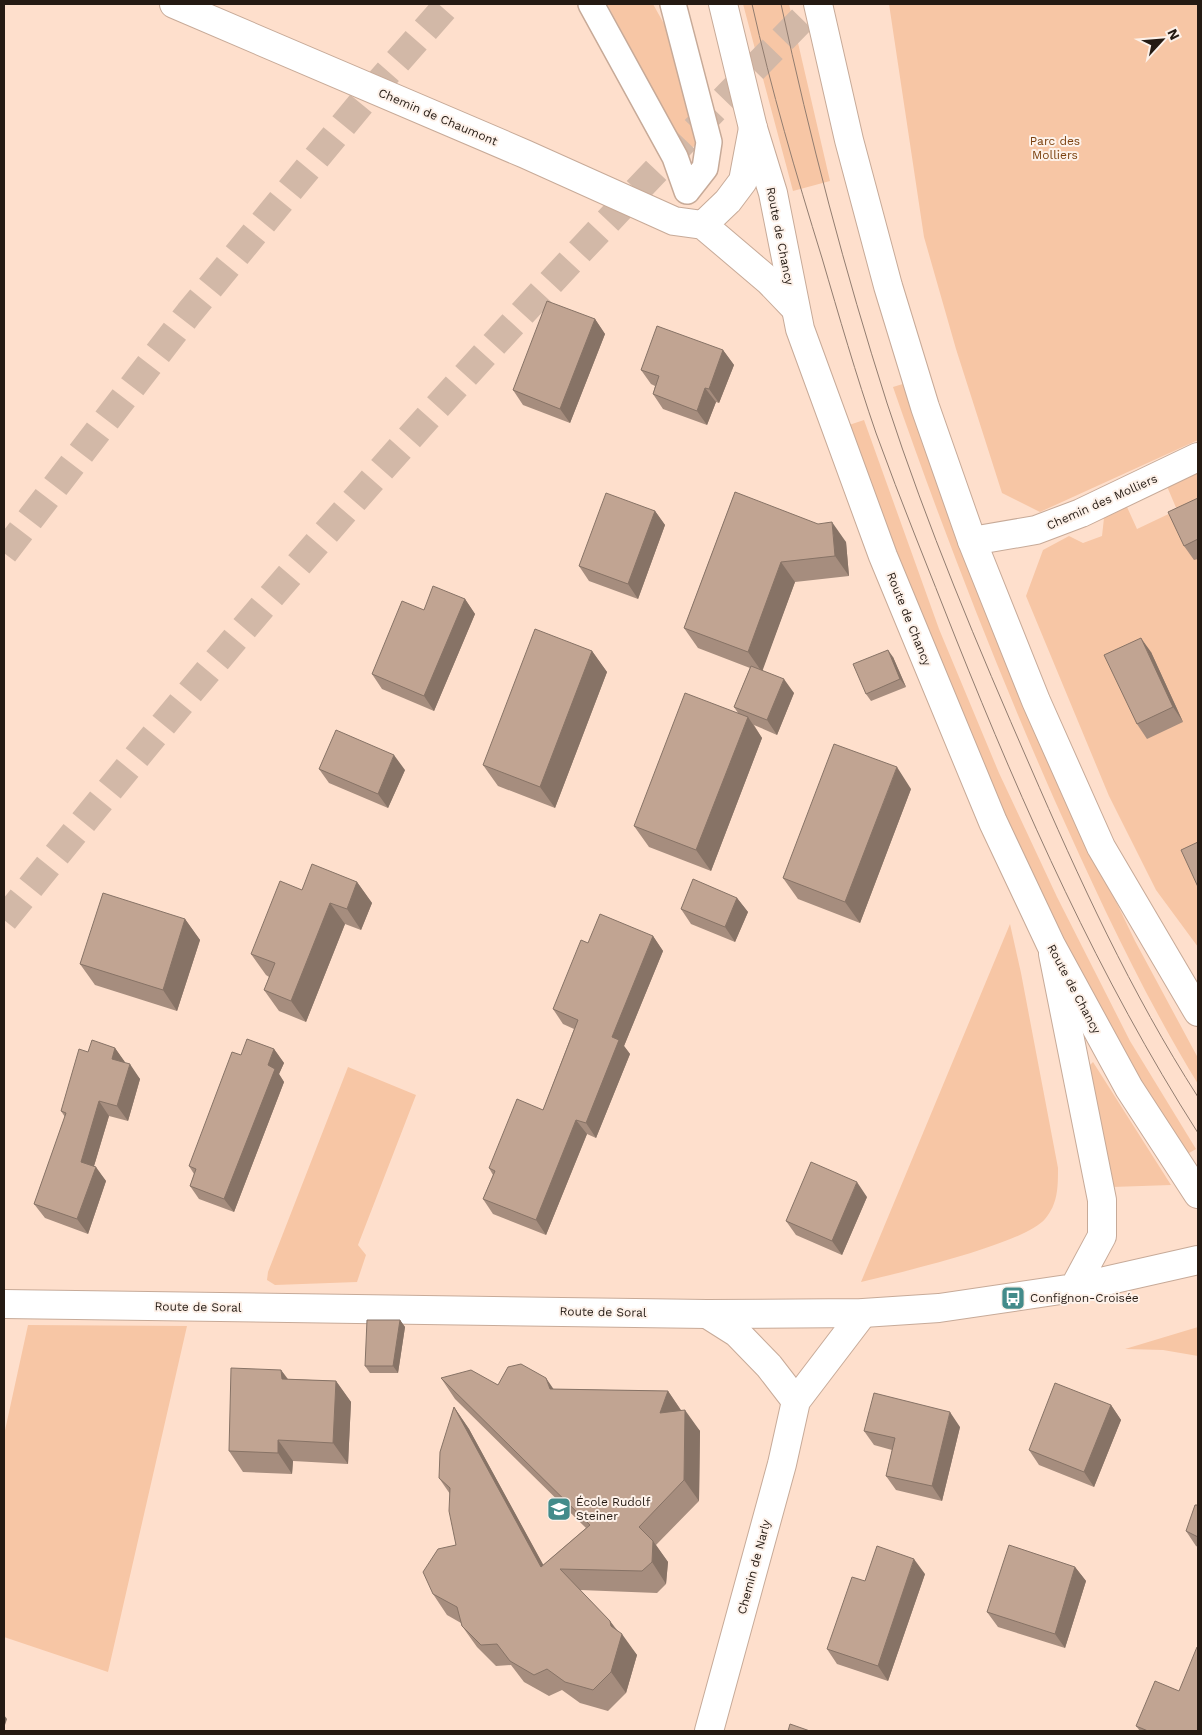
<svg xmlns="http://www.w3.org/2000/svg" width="1202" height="1735" font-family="'Work Sans',sans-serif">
	<rect width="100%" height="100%" fill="#fedfcc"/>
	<path fill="#f7c6a5" d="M 607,4 L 653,4 L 668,31 L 698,140 L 696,146 L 689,148 L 683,146 Z
		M 743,4 L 789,4 L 830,181 L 793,191 Z
		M 889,4 L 1198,4 L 1198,440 L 1040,512 L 1002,493 L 956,349 L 924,237 Z
		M 906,383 L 1098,864 L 1135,941 L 1198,1058 L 1198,1084 C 1143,994 1098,897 1055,801 C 995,665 942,528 893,387 Z
		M 864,420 L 939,629 L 999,773 L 1057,897 L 1130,1041 L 1196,1149 L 1184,1156 L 1101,1016 L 990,783 L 927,637 L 849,425 Z
		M 1198,468 L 1198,947 L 1156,890 L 1109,796 L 1026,596 L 1043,550 L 1069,536 L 1083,543 L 1102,536 L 1104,518 L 1127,507 L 1137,529 L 1177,510 L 1166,484 Z
		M 1010,924 L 1021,973 L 1058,1168 C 1058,1187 1058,1204 1045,1219 C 1024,1244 898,1273 861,1282 Z
		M 1093,1062 L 1171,1185 L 1112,1187 L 1089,1066 Z
		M 348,1067 L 416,1095 L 358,1245 L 366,1255 L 357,1282 L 275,1285 L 267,1280 L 268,1272 Z
		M 28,1325 L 187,1326 L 108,1672 L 4,1637 L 4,1435 Z
		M 1198,1327 L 1198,1356 L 1163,1350 L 1125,1349 Z"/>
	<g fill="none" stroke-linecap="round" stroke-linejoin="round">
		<path stroke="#d2b8a7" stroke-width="28" stroke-dasharray="28 14" stroke-linecap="butt" d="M 4,553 L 189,313 L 368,95 L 448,4
			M 4,920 C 107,792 211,665 319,541 C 479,356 646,178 817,4"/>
		<g stroke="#c7aa98" stroke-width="28">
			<path id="pedestrian" d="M 591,4 L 675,157 L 687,191
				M 673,4 L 709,142 L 705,168 L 687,191"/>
		</g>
		<g stroke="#c7aa98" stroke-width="30">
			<path id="minor" d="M 174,4 L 525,154 L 674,221 L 703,225 L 769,281 L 794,307
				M 703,225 L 728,201 L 743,181 L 753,128
				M 972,541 L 1036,530 L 1081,513 L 1198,457
				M 707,1314 L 737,1333 L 769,1366 L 796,1401
				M 709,1731 L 782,1464 L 796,1401 L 863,1313"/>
		</g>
		<g stroke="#c7aa98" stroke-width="30">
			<path id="tertiary" d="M 1053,954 L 1102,1200 L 1102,1236 L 1074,1288
				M 4,1304 L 707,1314 L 863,1313 L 939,1308 L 1074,1288 L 1198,1260"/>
		</g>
		<g stroke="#c7aa98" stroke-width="30">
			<path id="secondary" d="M 723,4 L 753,128 L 773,193 L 800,329 L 883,556 L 993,822 L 1051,945 L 1129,1088 L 1198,1194
				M 818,4 L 849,140 L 888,286 L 925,407 L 972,541 L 1036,701 L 1101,847 L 1198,1012"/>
		</g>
		<use href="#pedestrian" stroke="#fff" stroke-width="25"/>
		<use href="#minor" stroke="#fff" stroke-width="28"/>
		<use href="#tertiary" stroke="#fff" stroke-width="28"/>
		<use href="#secondary" stroke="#fff" stroke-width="28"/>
		<path stroke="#927d70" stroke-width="1" d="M 752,4 C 771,89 796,174 822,258 C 839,316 856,375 876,433 C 901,502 929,570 956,639 C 1024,809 1099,978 1198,1133
			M 781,4 C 810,139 845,272 887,403 C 927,526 978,647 1030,766 C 1079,879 1131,993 1198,1097"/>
	</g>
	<path fill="#a68d7e" d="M 595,319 L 605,334 L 570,423 L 523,405 L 513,390 Z
		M 723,350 L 734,365 L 719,403 L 716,402 L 707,425 L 663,409 L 653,394 L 655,386 L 651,384 L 641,370 Z
		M 735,492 L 846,542 L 849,576 L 795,582 L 762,670 L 794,693 L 777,735 L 754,725 L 762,738 L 711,871 L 649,847 L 634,826 L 738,713 L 734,707 L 750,668 L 698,648 L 684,628 Z
		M 1198,498 L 1198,559 L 1194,560 L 1184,546 Z
		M 655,511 L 665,525 L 638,599 L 589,581 L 579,566 Z
		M 465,599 L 475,614 L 434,711 L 382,689 L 372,674 L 424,610 Z
		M 592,651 L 607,672 L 555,808 L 498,786 L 483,765 Z
		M 1151,652 L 1183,722 L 1147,739 L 1137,724 Z
		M 893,657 L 906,687 L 871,701 L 866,694 Z
		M 319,769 L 405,770 L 388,808 L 329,783 Z
		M 911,789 L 860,923 L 798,899 L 783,878 Z
		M 357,882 L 372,903 L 361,930 L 345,924 L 306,1022 L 279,1011 L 264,990 L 269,977 L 266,975 L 251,954 L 302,890 Z
		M 737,898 L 748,912 L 735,942 L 691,924 L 681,909 Z
		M 185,919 L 200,940 L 177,1011 L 95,985 L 80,964 Z
		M 653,936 L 663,951 L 624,1046 L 630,1054 L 596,1138 L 587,1134 L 546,1235 L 493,1214 L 483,1199 L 493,1175 L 489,1168 L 543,1110 L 574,1029 L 563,1024 L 553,1009 L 588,943 Z
		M 115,1048 L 125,1063 L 140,1079 L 128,1121 L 109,1116 L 94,1166 L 106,1181 L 88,1234 L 45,1218 L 34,1204 L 65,1117 L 61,1111 L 88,1052 Z
		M 274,1049 L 284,1063 L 279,1074 L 284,1082 L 234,1212 L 199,1199 L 190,1186 L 194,1174 L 189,1166 L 241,1055 Z
		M 867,1197 L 842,1255 L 796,1235 L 786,1221 Z
		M 400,1320 L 405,1327 L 398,1373 L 370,1373 L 365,1366 Z
		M 281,1370 L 288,1379 L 336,1381 L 351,1402 L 348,1464 L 293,1461 L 292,1474 L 243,1472 L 229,1451 Z
		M 441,1378 L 498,1385 L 554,1389 L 668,1391 L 681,1410 L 700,1431 L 699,1501 L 656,1545 L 668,1562 L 666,1584 L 657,1593 L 580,1590 L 610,1621 L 637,1655 L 626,1693 L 608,1711 L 580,1703 L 562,1690 L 549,1696 L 524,1682 L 511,1665 L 496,1666 L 477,1647 L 462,1626 L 461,1623 L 447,1615 L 433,1594 L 456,1545 L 450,1494 L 439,1478 L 454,1407 L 469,1429 L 543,1565 L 586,1528 L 455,1399 Z
		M 1111,1405 L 1121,1420 L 1094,1487 L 1039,1465 L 1029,1450 Z
		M 960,1427 L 942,1501 L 896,1490 L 886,1476 L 892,1450 L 874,1445 L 864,1431 Z
		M 1198,1505 L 1198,1547 L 1196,1546 L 1186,1531 Z
		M 1075,1567 L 1086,1581 L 1065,1648 L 998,1627 L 987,1612 Z
		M 925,1574 L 888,1681 L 837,1664 L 827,1649 L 865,1581 Z
		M 1179,1691 L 1198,1731 L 1140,1731 L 1136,1726 Z"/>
	<path fill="#877366" d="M 595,319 L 605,334 L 570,423 L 560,409 Z
		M 723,350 L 734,365 L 719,403 L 709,389 Z
		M 705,388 L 716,402 L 707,425 L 697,411 Z
		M 655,511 L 665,525 L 638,599 L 628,584 Z
		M 832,522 L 846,542 L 849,576 L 835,556 Z
		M 781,562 L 795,582 L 762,672 L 748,652 Z
		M 465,599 L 475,614 L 434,711 L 424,696 Z
		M 1141,638 L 1151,652 L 1183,722 L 1173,707 Z
		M 888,650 L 893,657 L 906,687 L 900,679 Z
		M 592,651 L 607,672 L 555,808 L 540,787 Z
		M 784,679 L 794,693 L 777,735 L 767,720 Z
		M 748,717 L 762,738 L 711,871 L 696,850 Z
		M 394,755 L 405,770 L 388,808 L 378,794 Z
		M 897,767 L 911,789 L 860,923 L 845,902 Z
		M 357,882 L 372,903 L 361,930 L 347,909 Z
		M 737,898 L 748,912 L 735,942 L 725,927 Z
		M 330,903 L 345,924 L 306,1022 L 291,1001 Z
		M 185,919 L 200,940 L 177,1011 L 163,990 Z
		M 653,936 L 663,951 L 624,1046 L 630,1054 L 596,1138 L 586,1123 L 612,1037 Z
		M 115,1048 L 125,1062 L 122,1074 L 112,1059 Z
		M 274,1049 L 284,1063 L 279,1074 L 284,1082 L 234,1212 L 224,1199 L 268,1065 Z
		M 130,1064 L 140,1079 L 128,1121 L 117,1106 Z
		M 99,1101 L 109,1116 L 91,1176 L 81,1162 Z
		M 576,1120 L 587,1134 L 546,1235 L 536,1220 Z
		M 96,1167 L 106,1181 L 88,1234 L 77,1219 Z
		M 857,1182 L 867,1197 L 842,1255 L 832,1241 Z
		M 400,1320 L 405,1327 L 398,1373 L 393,1366 Z
		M 281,1370 L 296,1391 L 282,1379 Z
		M 546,1378 L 561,1400 L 550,1389 Z
		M 336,1381 L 351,1402 L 348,1464 L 333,1443 Z
		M 668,1391 L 682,1412 L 660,1413 Z
		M 1111,1405 L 1121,1420 L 1094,1487 L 1084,1472 Z
		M 454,1407 L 469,1429 L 556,1588 L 541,1567 Z
		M 685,1410 L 700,1431 L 699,1501 L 684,1480 Z
		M 950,1412 L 960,1427 L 942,1501 L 932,1486 Z
		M 278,1440 L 293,1461 L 292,1474 L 278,1453 Z
		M 653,1541 L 668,1562 L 666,1584 L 652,1562 Z
		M 914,1559 L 925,1574 L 888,1681 L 878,1666 Z
		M 1075,1567 L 1086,1581 L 1065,1648 L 1055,1634 Z
		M 610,1621 L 621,1637 L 622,1634 L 637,1655 L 626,1693 L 611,1672 Z
		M 4,1715 L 7,1719 L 4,1728 Z"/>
	<path fill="#c1a492" stroke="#877366" d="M 547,301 L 595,319 L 560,409 L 513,390 Z
		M 657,326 L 723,350 L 709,389 L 705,388 L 697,411 L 653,394 L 659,376 L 641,370 Z
		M 735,492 L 818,524 L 832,522 L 835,556 L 781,562 L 748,652 L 684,628 Z
		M 606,493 L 655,511 L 628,584 L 579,566 Z
		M 1198,498 L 1198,539 L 1184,546 L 1168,512 Z
		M 433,586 L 465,599 L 424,696 L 372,674 L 402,601 L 424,610 Z
		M 535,629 L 592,651 L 540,787 L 483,765 Z
		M 1141,638 L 1173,707 L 1137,724 L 1104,655 Z
		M 888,650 L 900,679 L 866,694 L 853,664 Z
		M 751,666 L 784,679 L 767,720 L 734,707 Z
		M 685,693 L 748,717 L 696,850 L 634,826 Z
		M 336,730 L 394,755 L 378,794 L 319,769 Z
		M 834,744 L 897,767 L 845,902 L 783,878 Z
		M 1198,842 L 1198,887 L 1181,850 Z
		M 312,864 L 357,882 L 347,909 L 330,903 L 291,1001 L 264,990 L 275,963 L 251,954 L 280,881 L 302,890 Z
		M 693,879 L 737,898 L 725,927 L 681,909 Z
		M 103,893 L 185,919 L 163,990 L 80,964 Z
		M 600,914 L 653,936 L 612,1037 L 619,1040 L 586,1123 L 576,1120 L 536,1220 L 483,1199 L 495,1171 L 489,1168 L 517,1099 L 543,1110 L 578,1020 L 553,1009 L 581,940 L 588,943 Z
		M 247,1039 L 274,1049 L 268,1065 L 275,1069 L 224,1199 L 190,1186 L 196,1169 L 189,1166 L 232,1052 L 241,1055 Z
		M 92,1040 L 115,1048 L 112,1059 L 130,1064 L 117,1106 L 99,1101 L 81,1162 L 96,1167 L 77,1219 L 34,1204 L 66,1113 L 61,1111 L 79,1049 L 88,1052 Z
		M 811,1162 L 857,1182 L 832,1241 L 786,1221 Z
		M 367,1320 L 400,1320 L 393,1366 L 365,1366 Z
		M 521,1364 L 546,1378 L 550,1389 L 668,1391 L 660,1413 L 685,1410 L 684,1480 L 639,1527 L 653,1541 L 652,1562 L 642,1571 L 560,1569 L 610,1621 L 611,1626 L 622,1634 L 611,1672 L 593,1690 L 565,1682 L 547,1669 L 534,1675 L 510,1661 L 497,1644 L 481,1645 L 462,1626 L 457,1607 L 433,1594 L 423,1572 L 438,1549 L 456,1545 L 449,1511 L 450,1488 L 439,1478 L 440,1452 L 454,1407 L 541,1567 L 590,1525 L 441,1378 L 471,1370 L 498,1385 L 508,1367 Z
		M 231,1368 L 281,1370 L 282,1379 L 336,1381 L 333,1443 L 278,1440 L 278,1453 L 229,1451 Z
		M 1055,1383 L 1111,1405 L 1084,1472 L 1029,1450 Z
		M 874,1393 L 950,1412 L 932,1486 L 886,1476 L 895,1438 L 864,1431 Z
		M 1195,1505 L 1198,1505 L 1198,1537 L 1186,1531 Z
		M 1009,1545 L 1075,1567 L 1055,1634 L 987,1612 Z
		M 877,1546 L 914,1559 L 878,1666 L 827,1649 L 852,1577 L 865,1581 Z
		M 1197,1647 L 1198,1648 L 1198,1731 L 1148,1731 L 1136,1726 L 1155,1681 L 1179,1691 Z
		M 790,1724 L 810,1731 L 788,1731 Z"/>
	<defs>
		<g id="bus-square" transform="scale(1.25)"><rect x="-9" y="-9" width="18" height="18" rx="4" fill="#438b8a" stroke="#fdf1e9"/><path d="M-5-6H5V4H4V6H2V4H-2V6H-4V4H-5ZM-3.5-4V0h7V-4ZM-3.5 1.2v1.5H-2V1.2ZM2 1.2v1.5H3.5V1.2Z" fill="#fff"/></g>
		<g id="school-square" transform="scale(1.25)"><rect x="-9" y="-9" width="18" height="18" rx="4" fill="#438b8a" stroke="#fdf1e9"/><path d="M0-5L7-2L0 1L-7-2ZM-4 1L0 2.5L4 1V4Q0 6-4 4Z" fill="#fff"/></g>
	</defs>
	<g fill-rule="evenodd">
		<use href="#bus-square" x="1013" y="1298"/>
		<use href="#school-square" x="559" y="1509"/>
	</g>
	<g text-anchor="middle" stroke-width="4" stroke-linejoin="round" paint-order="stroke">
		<g font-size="12" fill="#241a13" stroke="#fdf1e9">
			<text transform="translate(438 117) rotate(23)" y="4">Chemin de Chaumont</text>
			<text transform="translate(780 236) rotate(79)" y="4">Route de Chancy</text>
			<text transform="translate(1102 502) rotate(-24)" y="4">Chemin des Molliers</text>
			<text transform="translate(909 619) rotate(68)" y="4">Route de Chancy</text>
			<text transform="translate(1074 989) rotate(62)" y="4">Route de Chancy</text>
			<text transform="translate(198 1307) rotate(1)" y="4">Route de Soral</text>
			<text transform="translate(603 1312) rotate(1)" y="4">Route de Soral</text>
			<text transform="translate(754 1567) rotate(-75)" y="4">Chemin de Narly</text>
		</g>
		<g font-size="12" fill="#7b410f" stroke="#fdf1e9">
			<text x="1055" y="145">Parc des<tspan x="1055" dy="14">Molliers</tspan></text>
		</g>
		<g font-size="12" fill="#241a13" stroke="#fdf1e9" text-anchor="start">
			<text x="1030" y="1302">Confignon-Croisée</text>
			<text x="576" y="1506">École Rudolf<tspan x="576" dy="14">Steiner</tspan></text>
		</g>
	</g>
	<rect width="1202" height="1735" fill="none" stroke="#241a13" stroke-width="10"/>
	<g transform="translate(1162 40) rotate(64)" stroke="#fdf1e9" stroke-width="4" paint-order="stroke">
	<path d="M0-4L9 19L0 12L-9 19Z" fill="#241a13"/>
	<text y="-8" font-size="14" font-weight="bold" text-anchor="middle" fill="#241a13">N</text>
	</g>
</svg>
